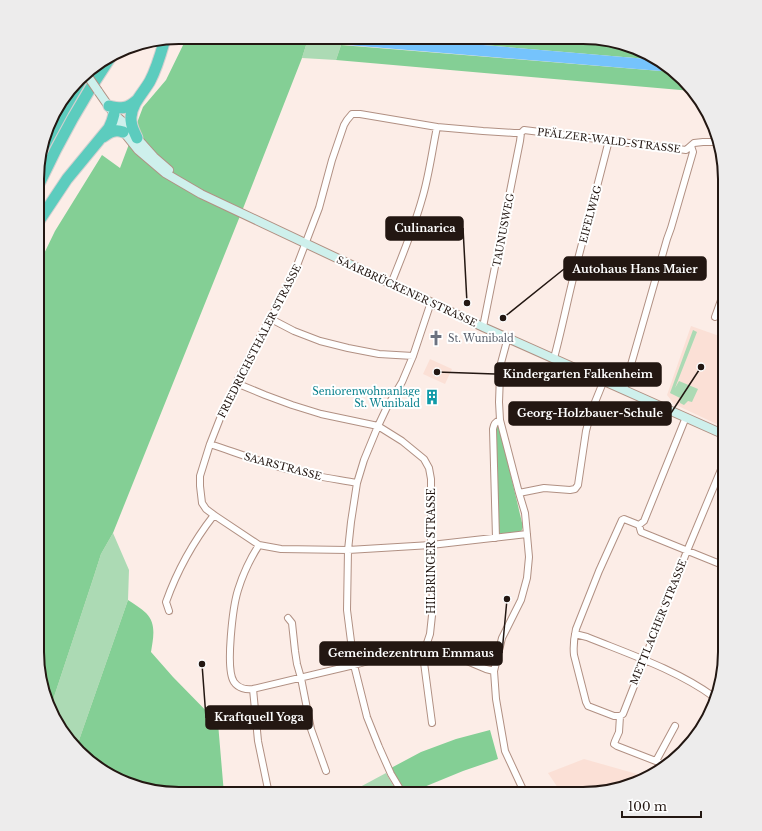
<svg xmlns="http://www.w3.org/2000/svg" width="762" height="831" font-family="'Libre Baskerville',serif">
	<rect width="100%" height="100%" fill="#fcede7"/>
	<path fill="#fbe0d6" d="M 691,326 L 725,338 L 725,428 L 674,404 L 667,395 Z
		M 430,359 L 452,369 L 445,384 L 423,374 Z
		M 584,759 L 644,776 L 592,794 L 562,794 L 548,773 Z"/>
	<path fill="#acdab4" d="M 307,42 L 341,45 L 336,60 L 302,58 Z
		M 693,330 L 697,332 L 675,388 L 679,381 L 698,389 L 692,402 L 688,401 L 684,405 L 680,403 L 680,398 L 670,393 Z
		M 113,533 L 129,570 L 128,600 L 77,746 L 61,731 L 52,703 L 94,576 L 101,554 Z
		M 386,773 L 398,794 L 347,794 Z"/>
	<path fill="#84cf95" d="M 187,37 L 250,37 L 307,42 L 302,58 L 244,206 L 113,533 L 101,554 L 94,576 L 52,703 L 37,661 L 39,264 L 55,231 L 102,155 L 120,168 L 143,107 L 166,80 Z
		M 400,38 L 601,38 L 659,60 Z
		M 341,45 L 673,72 L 692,91 L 336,60 Z
		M 497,424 L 499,425 L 523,527 L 521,532 L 497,535 L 495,426 Z
		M 128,600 C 134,604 141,608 146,613 C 157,624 153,639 151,652 L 173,677 L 218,723 L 224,794 L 169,794 L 108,775 L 77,746 Z
		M 490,730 L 498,759 L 463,771 L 407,794 L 403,794 L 391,768 L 421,752 L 456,739 Z"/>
	<path fill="#75c3fc" d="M 250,37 L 400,38 L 659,60 L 662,61 L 673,72 Z"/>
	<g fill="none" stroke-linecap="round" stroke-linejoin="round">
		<g stroke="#b19083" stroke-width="8">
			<path id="street" d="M 391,284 C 402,256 414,228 422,199 C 429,176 432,151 437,127
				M 715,317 L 725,289
				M 271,319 L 294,331 L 320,341 L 348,348 L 379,354 L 413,356
				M 483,327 L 520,141 L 521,133
				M 508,337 L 501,363 L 500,375 L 499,402 L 500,420 L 519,493 L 525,513 L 529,557 L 527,578 L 521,600 L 502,638 L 494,671 L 496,699 L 505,751 L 525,794
				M 554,358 C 563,325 569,292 578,259 C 588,220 599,180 609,140
				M 236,383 L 265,395 L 292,405 L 321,414 L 378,426 L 402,441 L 424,459 L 429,468 L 431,479 L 431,545 L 433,606 L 430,634 L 423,655 L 432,723
				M 624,389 L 667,239 L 671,228 L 693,152 L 691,146
				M 210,444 C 237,453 263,463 290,470 C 312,476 335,479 357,483
				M 519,493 L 544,488 L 570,490 L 575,489 L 578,485 L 586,431 L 591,412 L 604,380
				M 639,525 L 641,532 L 725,566
				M 527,534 L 431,545 L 348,550 L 281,549 L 259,545 L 214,515 L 206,509 L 202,503 L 200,486 L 200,476 L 210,444 L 221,416 L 241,373 L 261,335 L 282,298 L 296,268 L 319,208 L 332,160 L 344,125 L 347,120 L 352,114 L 360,114 L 437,127 L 483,131 L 514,133 L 521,133 L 524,130 L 686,150 L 694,143 L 703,142 L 715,142
				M 496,538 L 493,429 C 494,424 495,422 500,420
				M 259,545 C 250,559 243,574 238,590 C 233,606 225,669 234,682 C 238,688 246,690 253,689 L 354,665 L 426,645 L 436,648 L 486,669 L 494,671
				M 169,611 L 166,602 C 177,571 193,542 214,515
				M 288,618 L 292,623 L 295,651 L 297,664 L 301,678 L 311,729 L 326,771
				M 575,634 L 587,637 C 629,654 677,670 714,697
				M 253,689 L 258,741 L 269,794
				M 620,716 L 614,716 L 588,706 L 586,702 L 574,655 C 573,646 574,638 576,629 L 599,571 L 622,520 L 624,519 L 639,525 L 644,521 L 686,417
				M 656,761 L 675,726
				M 666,765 L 617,746 L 614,744 L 615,741 L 619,732 L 620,716 L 623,714 L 687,551 L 725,460
				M 403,794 L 391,774 L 379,747 L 367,717 L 354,665 L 347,610 L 348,550 L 351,522 L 357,483 L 364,460 L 378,426 L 387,407 L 402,382 L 413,356 L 431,302"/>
		</g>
		<g stroke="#b19083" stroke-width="10">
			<path id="secondary" d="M 98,91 L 114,114 L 118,125 L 138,150 L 165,173 L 201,194 L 483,327 L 725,435
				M 114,114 L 122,121 L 133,134 L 137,138 L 154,157 L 169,170"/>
		</g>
		<g stroke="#d3d1d0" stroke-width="13">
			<path id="highway" d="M 109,106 C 122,109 127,109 137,100
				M 103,137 C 110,132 115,129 123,132
				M 137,138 C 134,131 130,125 131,117 C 132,103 144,92 150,81 C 157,68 161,53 165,39
				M 40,153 L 63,111 L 85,73
				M 40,182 C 60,139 83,98 110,58
				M 39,221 L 67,179 L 109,128 L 112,121 L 114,114"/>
		</g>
		<use href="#street" stroke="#fff" stroke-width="6"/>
		<use href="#secondary" stroke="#cef0ec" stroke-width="8"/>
		<use href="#highway" stroke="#5cccbe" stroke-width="11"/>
		<g stroke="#b19083" stroke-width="10" stroke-linecap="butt">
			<path id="secondary-bridge" d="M 85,72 L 98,91"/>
		</g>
		<use href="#secondary-bridge" stroke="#cef0ec" stroke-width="8"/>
	</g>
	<defs>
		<g id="church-bare" transform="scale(1.2)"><path d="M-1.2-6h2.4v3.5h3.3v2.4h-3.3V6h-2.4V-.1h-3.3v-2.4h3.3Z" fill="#6b7280" stroke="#fff" stroke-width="2.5" paint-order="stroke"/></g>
		<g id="building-bare" transform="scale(1.2)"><path d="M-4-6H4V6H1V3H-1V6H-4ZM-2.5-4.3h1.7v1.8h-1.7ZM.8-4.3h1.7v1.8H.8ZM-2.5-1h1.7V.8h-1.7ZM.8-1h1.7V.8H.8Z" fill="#0f9aa8" stroke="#fff" stroke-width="2.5" paint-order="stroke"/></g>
	</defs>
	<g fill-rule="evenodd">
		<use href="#church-bare" x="436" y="338"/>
		<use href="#building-bare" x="432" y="397"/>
	</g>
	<g text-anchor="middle" stroke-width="4" stroke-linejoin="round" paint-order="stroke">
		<g font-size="10" fill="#231712" stroke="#fff">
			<text transform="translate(609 140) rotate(7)" y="4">PFÄLZER-WALD-STRASSE</text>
			<text transform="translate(590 214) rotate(-75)" y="4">EIFELWEG</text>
			<text transform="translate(503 230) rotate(-79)" y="4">TAUNUSWEG</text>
			<text transform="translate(407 291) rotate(25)" y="4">SAARBRÜCKENER STRASSE</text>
			<text transform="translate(259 341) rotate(-63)" y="4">FRIEDRICHSTHALER STRASSE</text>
			<text transform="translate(283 466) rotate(15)" y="4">SAARSTRASSE</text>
			<text transform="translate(431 551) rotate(-90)" y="4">HILBRINGER STRASSE</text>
			<text transform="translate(658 622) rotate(-68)" y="4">METTLACHER STRASSE</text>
		</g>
		<g font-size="10" fill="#5b616d" stroke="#fff" text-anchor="start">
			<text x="448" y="342">St. Wunibald</text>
		</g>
		<g font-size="10" fill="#0d838f" stroke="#fff" text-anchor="end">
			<text x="420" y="395">Seniorenwohnanlage<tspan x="420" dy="12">St. Wunibald</tspan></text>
		</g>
	</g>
	<path d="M0 0H762V831H0ZM179 44H583A135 135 0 0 1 718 179V652A135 135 0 0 1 583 787H179A135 135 0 0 1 44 652V179A135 135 0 0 1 179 44Z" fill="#edecec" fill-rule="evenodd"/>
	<path fill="none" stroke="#231712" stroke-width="2" d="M179 44H583A135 135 0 0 1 718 179V652A135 135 0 0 1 583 787H179A135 135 0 0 1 44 652V179A135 135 0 0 1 179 44Z"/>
	<path fill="none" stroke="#231712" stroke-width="1.5" d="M467 303L463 228M503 318L564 269M437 372L495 374M701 367L671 413M507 599L502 653M202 664L206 718"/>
	<g fill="#231712" stroke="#fff" stroke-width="1.5">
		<circle cx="467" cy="303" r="4"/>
		<circle cx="503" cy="318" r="4"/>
		<circle cx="437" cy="372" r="4"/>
		<circle cx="701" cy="367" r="4"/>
		<circle cx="507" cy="599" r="4"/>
		<circle cx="202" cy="664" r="4"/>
	</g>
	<g fill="#231712" stroke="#231712" stroke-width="1.5">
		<rect x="386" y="217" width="77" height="23" rx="4"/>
		<rect x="564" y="257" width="142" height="23" rx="4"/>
		<rect x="495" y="363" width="166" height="23" rx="4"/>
		<rect x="509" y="402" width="162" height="23" rx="4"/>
		<rect x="320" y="642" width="182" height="23" rx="4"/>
		<rect x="206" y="706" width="106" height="23" rx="4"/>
	</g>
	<g font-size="11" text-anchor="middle" font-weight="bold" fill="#fff">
		<text x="425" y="232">Culinarica</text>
		<text x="635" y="273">Autohaus Hans Maier</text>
		<text x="578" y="378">Kindergarten Falkenheim</text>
		<text x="590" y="417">Georg-Holzbauer-Schule</text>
		<text x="411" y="657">Gemeindezentrum Emmaus</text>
		<text x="259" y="721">Kraftquell Yoga</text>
	</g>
	<path d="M622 811v6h79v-6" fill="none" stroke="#231712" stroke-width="2"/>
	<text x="628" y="811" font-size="12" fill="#231712" stroke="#ffffff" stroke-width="3" paint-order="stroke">100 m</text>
</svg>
